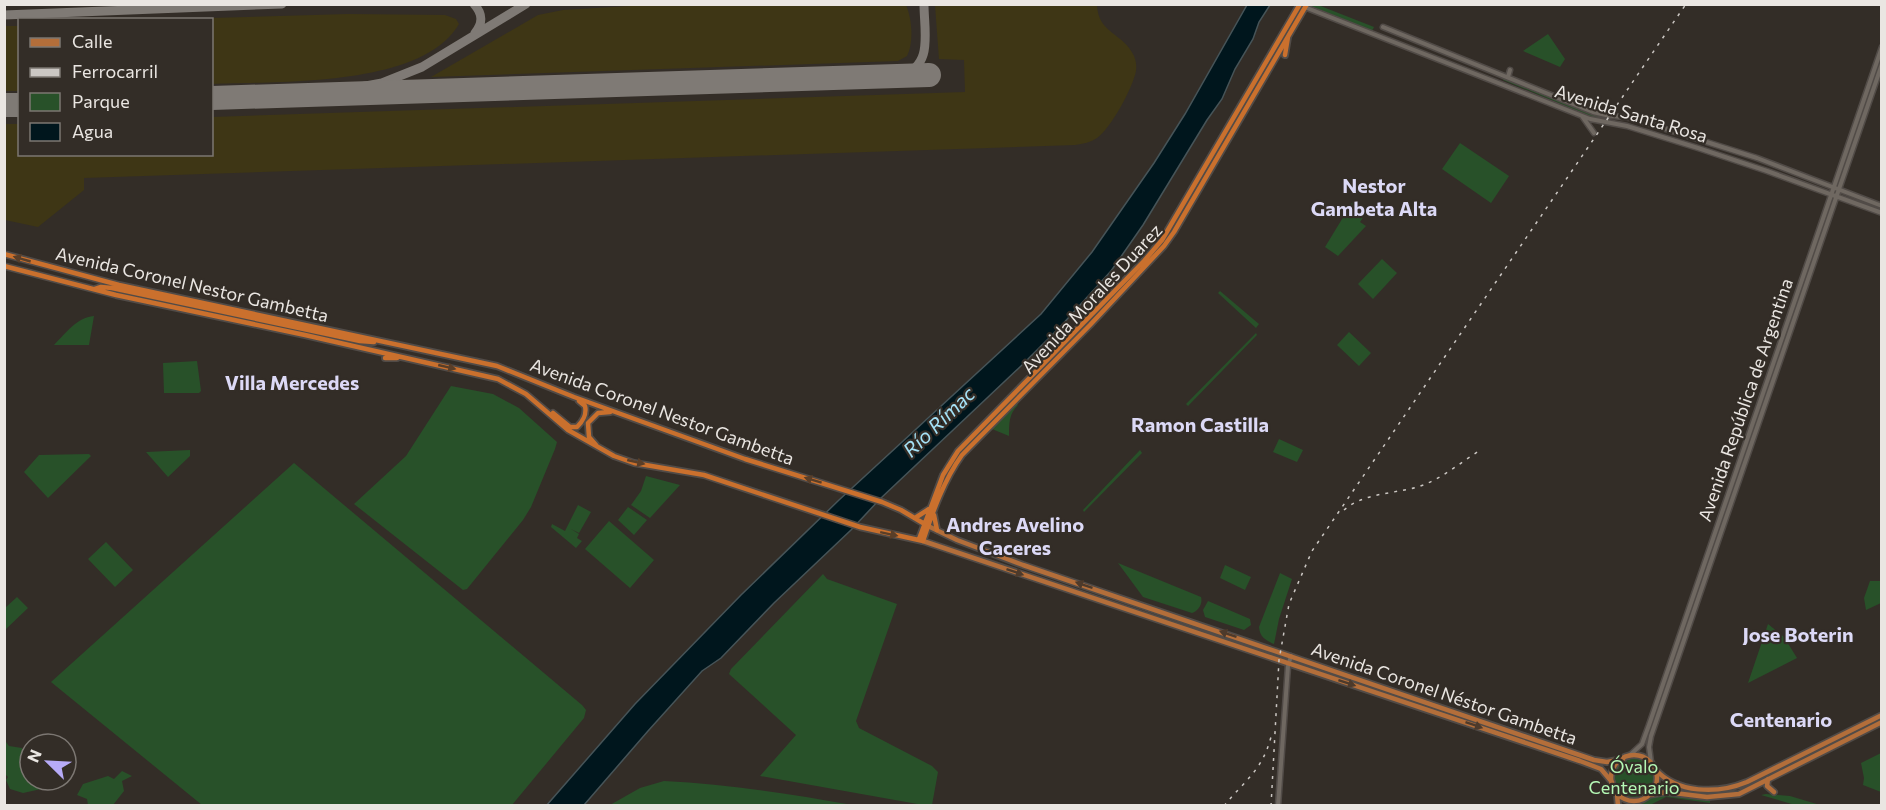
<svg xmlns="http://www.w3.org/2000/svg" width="1886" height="810" font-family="Commissioner,sans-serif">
	<rect width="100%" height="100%" fill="#332d27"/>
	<path fill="#285129" d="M 1312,5 L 1318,5 L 1374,27 L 1372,31 L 1311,6 Z
		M 1548,34 L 1565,59 L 1560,67 L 1523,51 Z
		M 1503,77 L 1600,116 L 1598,119 L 1503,80 Z
		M 1460,143 L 1509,176 L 1491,203 L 1442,169 Z
		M 1353,201 L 1368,210 L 1360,222 L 1366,226 L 1338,256 L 1325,247 Z
		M 1382,259 L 1397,273 L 1373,299 L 1358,284 Z
		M 1220,291 L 1259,324 L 1256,328 L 1218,293 Z
		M 94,316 L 89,345 L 54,345 C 67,332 76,318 94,316 Z
		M 1349,332 L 1371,353 L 1359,366 L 1337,345 Z
		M 1256,333 L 1257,335 L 1188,406 L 1186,404 Z
		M 197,361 L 201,391 L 199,393 L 164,393 L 163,363 Z
		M 451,386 L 493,394 L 519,408 L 557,442 L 555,449 L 531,507 L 523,520 L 467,589 L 463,590 L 354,504 L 406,456 Z
		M 1016,402 L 1018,405 C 1009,414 1009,423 1009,436 L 992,429 Z
		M 1279,439 L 1303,450 L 1297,462 L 1273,452 Z
		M 190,450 L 190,456 L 168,477 L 146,452 Z
		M 1140,450 L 1142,453 L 1084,512 L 1083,510 Z
		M 89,454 L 91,456 L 48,498 L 24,472 L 39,455 Z
		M 294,463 L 582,705 L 586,710 L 584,718 L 512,805 L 202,805 L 51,682 Z
		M 646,476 L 680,485 L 650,518 L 631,505 L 641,491 Z
		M 578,505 L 591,512 L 579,533 L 571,529 L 579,534 L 577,538 L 582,541 L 576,548 L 551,527 L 552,524 L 565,531 Z
		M 628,507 L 647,520 L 634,535 L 618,520 Z
		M 609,521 L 654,560 L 630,588 L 585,549 Z
		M 106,542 L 133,570 L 115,587 L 88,559 Z
		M 1118,563 L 1201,597 C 1203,604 1198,611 1192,613 L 1143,597 Z
		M 1225,565 L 1251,577 L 1245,590 L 1220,578 Z
		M 1280,573 L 1292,579 L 1279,619 L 1274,644 C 1265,640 1260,637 1259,627 Z
		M 823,574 L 827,579 L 897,604 L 856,721 L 859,728 L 932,766 L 938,772 L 932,805 L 923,805 L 760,776 L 796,735 L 729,674 L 731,669 Z
		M 1870,581 L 1881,581 L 1881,603 L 1866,610 L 1864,598 Z
		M 17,597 L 28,608 L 5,630 L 5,608 Z
		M 1208,601 L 1250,619 L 1251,625 L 1244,630 L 1205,617 L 1203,610 Z
		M 1768,624 L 1784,637 L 1797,658 L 1748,683 Z
		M 4,731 L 6,742 L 9,746 L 22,748 L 25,756 L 30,759 L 30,780 L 43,780 L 45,783 L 41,789 L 23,793 L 10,789 L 6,780 L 8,777 L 5,774 Z
		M 1881,753 L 1881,792 L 1863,785 L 1864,778 L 1861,763 Z
		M1614 777a20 20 0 1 1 40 0a20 20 0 1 1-40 0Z
		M 122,771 L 132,776 L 122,781 L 124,791 L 113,805 L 88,805 L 87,799 L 77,795 L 83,784 L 108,776 L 114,779 Z
		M 664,781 C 727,784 791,794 853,805 L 610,805 L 640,788 Z
		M 1665,793 L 1710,799 L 1710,803 L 1666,797 L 1650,805 L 1639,806 L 1650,798 Z
		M 1766,794 L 1790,796 L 1820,805 L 1795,805 L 1761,795 Z"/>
	<path fill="#3e3615" d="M 646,5 L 906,5 C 912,19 914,42 907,56 L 898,61 L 431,77 L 538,15 L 563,10 Z
		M 935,5 L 1097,5 C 1098,34 1124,33 1134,56 C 1137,63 1137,71 1134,78 C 1129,94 1110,129 1097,138 C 1091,142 1083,144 1075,145 L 84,178 L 84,190 L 38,227 L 5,220 L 5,124 L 19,124 L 20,154 L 212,154 L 212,117 L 965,92 L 964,60 L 939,59 Z
		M 348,14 L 445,15 L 456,19 L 459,24 C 422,88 276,81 212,84 L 212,20 L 174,19 Z
		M 4,26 L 19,26 L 19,91 L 5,91 Z"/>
	<path fill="#00161d" stroke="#465458" stroke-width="1.5" d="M 1247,5 L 1270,5 L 1259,22 L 1253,39 L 1235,69 L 1222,99 L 1207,120 L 1143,225 L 1111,271 L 1060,327 L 1022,365 L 880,499 L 851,530 L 774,603 L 721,658 L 702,671 L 648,731 L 584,805 L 546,806 L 635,704 L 741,595 L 839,500 L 1041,314 L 1092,252 L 1154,163 L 1185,114 Z"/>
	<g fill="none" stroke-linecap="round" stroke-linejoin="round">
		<path stroke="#7f7a75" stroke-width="9" d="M 474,4 C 483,14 483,23 475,33
			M 4,15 L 282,4
			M 900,76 C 934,66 924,33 924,4
			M 322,94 L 382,83 L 422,67 L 526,4"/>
		<path stroke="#7f7a75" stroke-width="24" d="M 212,98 L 929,75
			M 4,105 L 20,105"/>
		<g stroke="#514b47" stroke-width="7">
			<path id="secondary" d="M 1307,8 L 1590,119 L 1627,126 L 1698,148 L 1767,171 L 1882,213
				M 1383,27 L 1593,112 L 1606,115 L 1631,118 L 1757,158 L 1882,206
				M 1508,77 L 1510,70
				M 1582,116 L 1594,133
				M 1629,756 L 1642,744 L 1649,725 L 1882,47
				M 1651,762 L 1649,747 L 1651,736 L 1882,64
				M 1278,806 L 1288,666 L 1291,656"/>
		</g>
		<g stroke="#514b47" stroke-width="8">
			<path id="primary" d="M 928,526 L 957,540 L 1023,565 L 1594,760 L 1607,762 L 1623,759
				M 923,541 L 1580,761 L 1601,769 L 1612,782
				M1611 778a23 23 0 1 1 46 0a23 23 0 1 1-46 0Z
				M 1655,769 C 1677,794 1718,794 1747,782 L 1882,715
				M 1768,779 L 1767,786 L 1774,792
				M 1617,794 L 1618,806
				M 1648,795 L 1666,792 L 1707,797 L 1739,794 L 1882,722"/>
		</g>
		<g stroke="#514b47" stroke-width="8">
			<path id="trunk" d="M 1285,55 L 1288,37
				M 4,254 L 119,285 L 497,366 L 574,397 L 745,459 L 882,502 L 901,510 L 928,526
				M 4,266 L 116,295 L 305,335 L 498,379 L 526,394 L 568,430 L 614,456 L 634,463 L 704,475 L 860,527 L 923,541 C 933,511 944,480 962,455 L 1090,325 L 1164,246 L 1174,232 L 1307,4
				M 95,289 L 101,287 L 112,288 L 360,341 L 374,342
				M 385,358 L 397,358
				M 553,413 L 570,427 L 577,427 C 583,421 587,415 585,406 L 579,401
				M 596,445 L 589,437 L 588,423 L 598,413 L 610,412
				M 934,515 L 937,530
				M 915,518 L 929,509
				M 919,539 L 943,475 L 958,451 L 1144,261 L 1162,240 L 1300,4"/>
		</g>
		<use href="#secondary" stroke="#6f6861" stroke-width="4"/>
		<use href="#primary" stroke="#b36e3a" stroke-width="4.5"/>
		<use href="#trunk" stroke="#ca702d" stroke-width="4.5"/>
		<path stroke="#cbc7c3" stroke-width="1.5" stroke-dasharray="3 6" stroke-linecap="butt" d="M 1344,510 C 1367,490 1402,495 1428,483 C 1446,475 1463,461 1479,451
			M 1224,806 C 1245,780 1262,771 1271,737
			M 1271,806 L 1279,660 L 1289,604 L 1312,551 L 1686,4"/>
	</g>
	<defs><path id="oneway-solid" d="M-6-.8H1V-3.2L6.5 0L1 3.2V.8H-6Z" transform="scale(1.5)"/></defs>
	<g fill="#593e28">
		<use href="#oneway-solid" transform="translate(22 259) rotate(-164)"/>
		<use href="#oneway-solid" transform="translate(447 367) rotate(13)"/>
		<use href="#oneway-solid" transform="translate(636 462) rotate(13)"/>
		<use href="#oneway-solid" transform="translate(813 480) rotate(-163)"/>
		<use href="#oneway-solid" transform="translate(889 534) rotate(12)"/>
	</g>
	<g fill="#4d3a2b">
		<use href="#oneway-solid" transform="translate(1015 572) rotate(19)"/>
		<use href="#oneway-solid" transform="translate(1084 585) rotate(-161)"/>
		<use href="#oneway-solid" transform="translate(1228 634) rotate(-161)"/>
		<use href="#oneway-solid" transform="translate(1347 683) rotate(18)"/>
		<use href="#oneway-solid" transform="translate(1474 725) rotate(19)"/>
	</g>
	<g text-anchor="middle" stroke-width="4.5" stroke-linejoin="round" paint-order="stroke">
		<g font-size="18" fill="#eae6e2" stroke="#332d27">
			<text transform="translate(1631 114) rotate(17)" y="6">Avenida Santa Rosa</text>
			<text transform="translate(192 285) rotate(13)" y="6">Avenida Coronel Nestor Gambetta</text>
			<text transform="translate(1092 299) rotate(-47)" y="6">Avenida Morales Duarez</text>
			<text transform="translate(1746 400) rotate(-71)" y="6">Avenida República de Argentina</text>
			<text transform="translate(662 412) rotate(20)" y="6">Avenida Coronel Nestor Gambetta</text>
			<text transform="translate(1444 694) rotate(19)" y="6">Avenida Coronel Néstor Gambetta</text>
		</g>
		<g font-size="18" fill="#b4f8b4" stroke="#332d27">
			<text x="1634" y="773">Óvalo<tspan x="1634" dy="21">Centenario</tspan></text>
		</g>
		<g font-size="20" font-weight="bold" fill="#dcd9f6" stroke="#332d27">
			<text x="1374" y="193">Nestor<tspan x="1374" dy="23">Gambeta Alta</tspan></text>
			<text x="292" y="390">Villa Mercedes</text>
			<text x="1200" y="432">Ramon Castilla</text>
			<text x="1015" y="532">Andres Avelino<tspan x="1015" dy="23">Caceres</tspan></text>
			<text x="1798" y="642">Jose Boterin</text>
			<text x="1781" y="727">Centenario</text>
		</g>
		<g font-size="20" font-style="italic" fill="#a5e2f7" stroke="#332d27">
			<text transform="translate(939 422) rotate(-44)" y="7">Río Rímac</text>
		</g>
	</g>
	<rect width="1886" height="810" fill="none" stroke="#eae6e2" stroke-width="12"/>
	<rect x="18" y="18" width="195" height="138" fill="#332d27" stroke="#7c7772" stroke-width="1.5"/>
	<rect x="30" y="38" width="30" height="9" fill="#b36e3a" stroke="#7c7772" stroke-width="1.5"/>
	<text x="72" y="48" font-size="18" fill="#eae6e2">Calle</text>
	<rect x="30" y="68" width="30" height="9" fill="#cbc7c3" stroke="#7c7772" stroke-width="1.5"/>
	<text x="72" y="78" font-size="18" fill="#eae6e2">Ferrocarril</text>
	<rect x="30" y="93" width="30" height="18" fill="#285129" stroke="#7c7772" stroke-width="1.5"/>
	<text x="72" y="108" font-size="18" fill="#eae6e2">Parque</text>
	<rect x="30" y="123" width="30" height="18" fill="#00161d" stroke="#7c7772" stroke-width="1.5"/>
	<text x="72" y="138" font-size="18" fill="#eae6e2">Agua</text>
	<g transform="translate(48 762) rotate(294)"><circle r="28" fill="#332d27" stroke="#7c7772" stroke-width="1.5"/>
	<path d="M0-4.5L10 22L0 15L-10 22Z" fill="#b7abf8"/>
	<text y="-9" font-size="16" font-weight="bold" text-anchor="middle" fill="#eae6e2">N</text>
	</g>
</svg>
